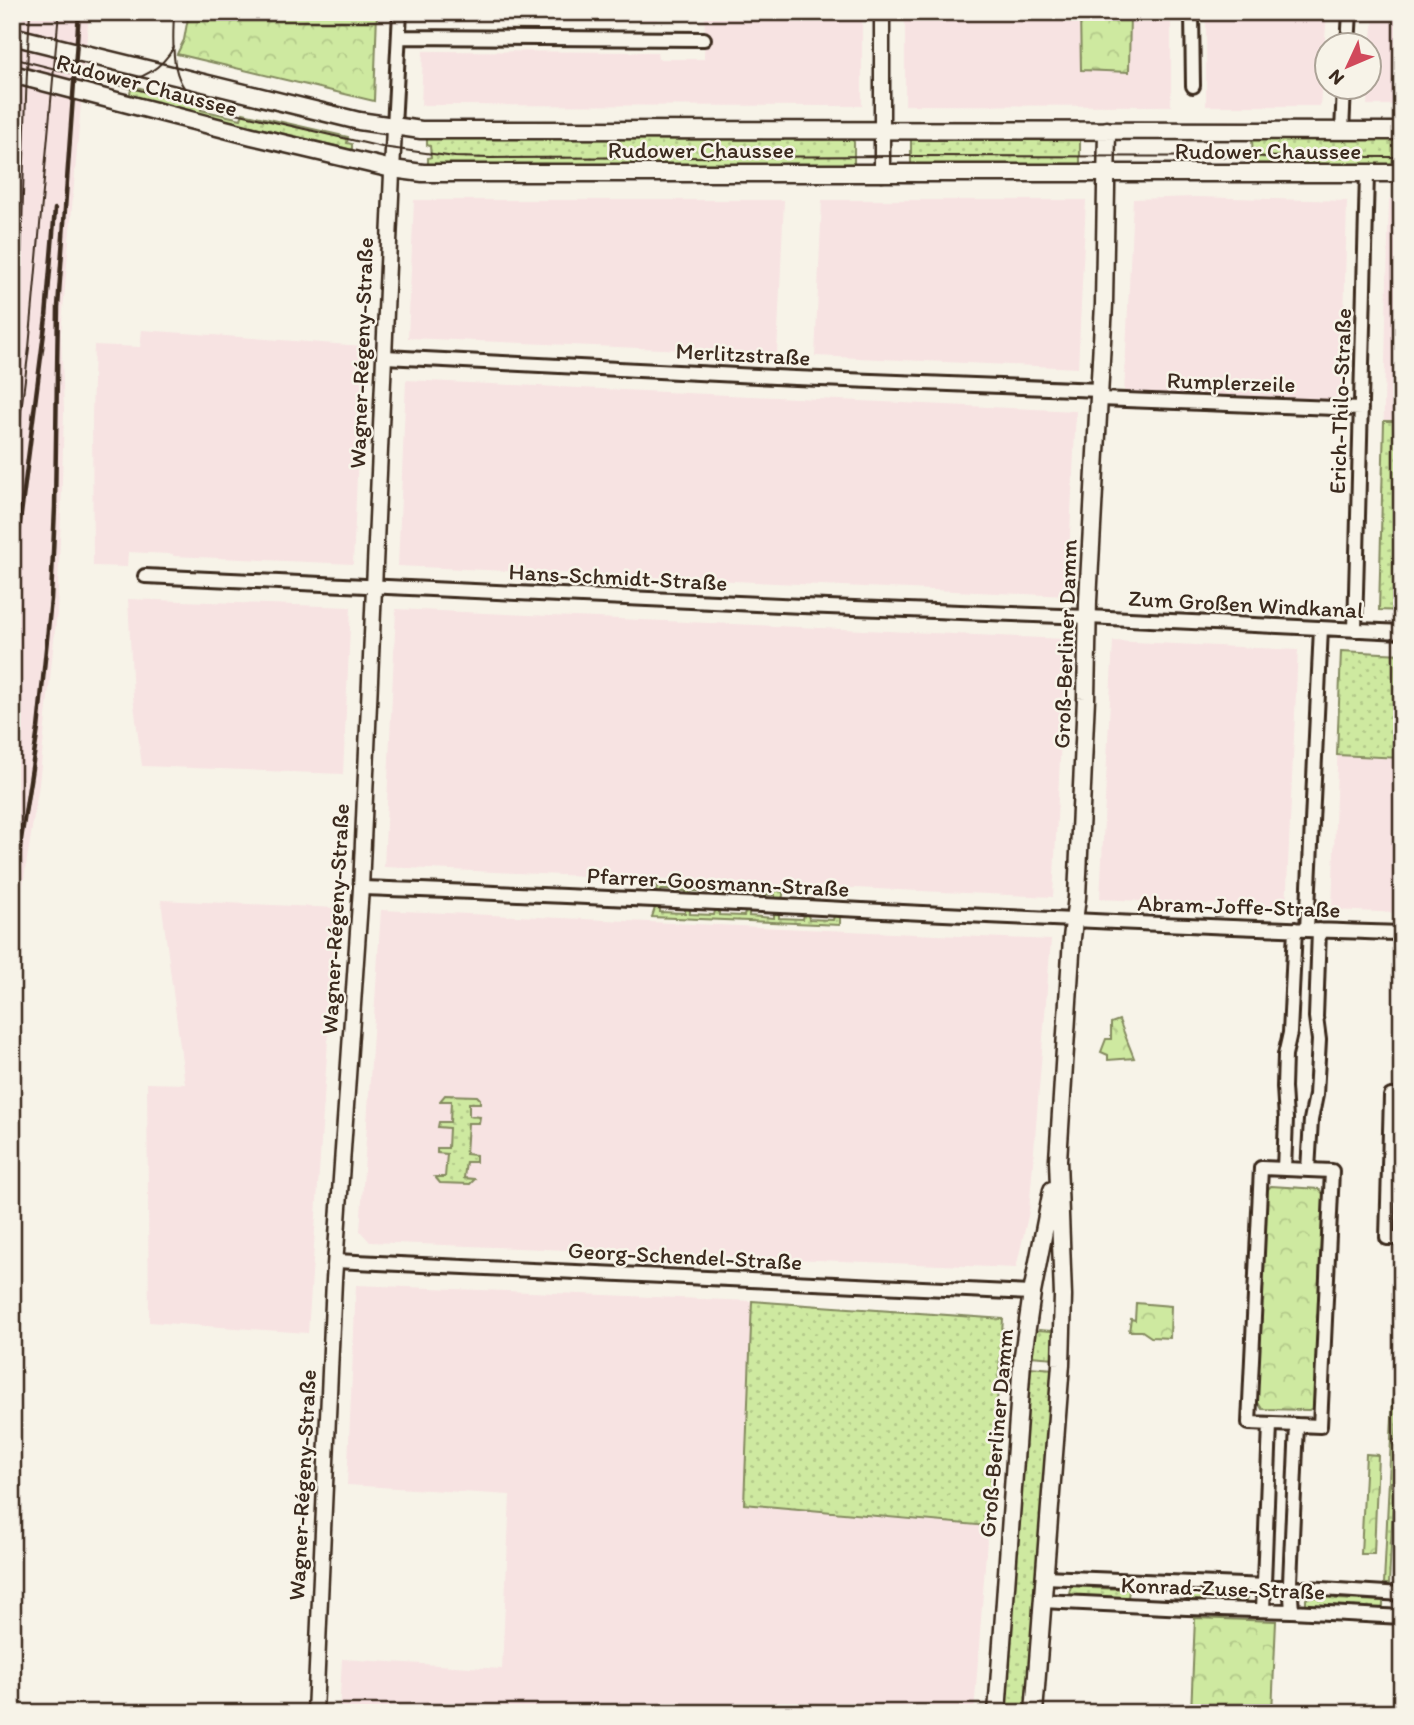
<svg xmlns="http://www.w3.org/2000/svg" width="1414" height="1725" font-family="Itim,sans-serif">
	<defs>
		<pattern id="grass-dots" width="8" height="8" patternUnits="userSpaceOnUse" patternTransform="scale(1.75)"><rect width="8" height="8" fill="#cee9a0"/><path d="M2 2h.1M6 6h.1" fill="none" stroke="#b2c889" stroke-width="1.8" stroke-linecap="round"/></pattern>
		<pattern id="park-crowns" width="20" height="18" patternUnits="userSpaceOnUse" patternTransform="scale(1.75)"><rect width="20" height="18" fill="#cee9a0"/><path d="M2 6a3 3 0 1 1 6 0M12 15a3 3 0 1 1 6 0" fill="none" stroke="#b2c889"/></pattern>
	</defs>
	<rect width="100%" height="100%" fill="#f7f3e8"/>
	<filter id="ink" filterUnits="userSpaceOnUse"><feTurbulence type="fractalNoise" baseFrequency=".0143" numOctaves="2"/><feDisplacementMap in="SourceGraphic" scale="14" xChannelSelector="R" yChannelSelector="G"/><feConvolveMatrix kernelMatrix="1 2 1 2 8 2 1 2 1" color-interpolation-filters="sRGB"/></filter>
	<g filter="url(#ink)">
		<path fill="#f7e3e2" d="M 23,12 L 89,12 L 61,333 L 64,412 L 61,513 L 57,611 L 39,784 L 12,954 L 12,242 L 16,142 L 14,133 L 21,57 Z
			M 424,12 L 657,12 L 658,20 L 424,20 Z
			M 705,12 L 862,12 L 862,106 L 421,105 L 423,51 L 657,52 L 658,59 L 704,59 Z
			M 905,12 L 1171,12 L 1171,106 L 905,105 Z
			M 1206,12 L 1327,12 L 1320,106 L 1206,106 Z
			M 1374,12 L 1402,12 L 1402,105 L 1367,105 Z
			M 1195,197 L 1347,201 L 1342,401 L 1124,395 L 1133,199 Z
			M 1389,199 L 1402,199 L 1402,611 L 1379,610 Z
			M 414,200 L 784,200 L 777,354 L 408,338 Z
			M 822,200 L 1086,200 L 1078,368 L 815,356 Z
			M 142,330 L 363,346 L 353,564 L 173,556 L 173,554 L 169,554 L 128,552 L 127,567 L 93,566 L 92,416 L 94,345 L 140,347 Z
			M 406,380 L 1076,411 L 1067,596 L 398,566 Z
			M 128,599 L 351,607 L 343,774 L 142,766 L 133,697 Z
			M 396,609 L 1066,639 L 1053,897 L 384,867 Z
			M 1113,641 L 1298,650 L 1286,908 L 1100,899 Z
			M 1341,651 L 1402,654 L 1402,913 L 1332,910 Z
			M 161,900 L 337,908 L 308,1333 L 149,1322 L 147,1083 L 185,1084 Z
			M 381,910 L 1051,940 L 1029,1212 L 1016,1268 L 370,1242 L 360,1231 Z
			M 356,1285 L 752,1301 L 744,1504 L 988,1526 L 974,1713 L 339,1713 L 342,1659 L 502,1669 L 510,1495 L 347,1485 Z"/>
		<path fill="url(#grass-dots)" stroke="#848a5f" stroke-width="2" d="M 132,86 L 201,103 L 201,110 L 241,119 L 243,113 L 348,137 L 347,143 L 352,144 L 352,150 C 278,131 203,117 129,97 Z
			M 427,137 L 850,137 L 854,142 L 854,167 L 428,166 L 428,158 L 431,157 L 430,146 L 427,145 Z
			M 911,137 L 1080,137 L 1080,167 L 911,167 Z
			M 1252,137 L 1402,137 L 1402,166 L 1253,167 Z
			M 1384,421 L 1402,421 L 1402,611 L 1379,610 Z
			M 1341,651 L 1402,654 L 1402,758 L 1337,755 Z
			M 657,885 L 783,891 L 783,896 L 781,899 L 775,899 L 775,895 L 750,894 L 750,898 L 746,898 L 745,894 L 721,893 L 720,897 L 716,897 L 716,892 L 691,891 L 690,896 L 686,895 L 686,891 L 661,890 L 660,894 L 656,894 Z
			M 655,908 L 660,908 L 660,912 L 685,913 L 685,909 L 690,909 L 690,914 L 714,915 L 715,911 L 719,911 L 719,915 L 744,916 L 745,912 L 749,912 L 749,916 L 774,918 L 774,913 L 779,914 L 779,918 L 803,919 L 804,915 L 808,915 L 809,919 L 833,920 L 834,916 L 840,916 L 840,925 L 652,917 Z
			M 445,1095 L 477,1096 L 480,1099 L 480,1103 L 469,1103 L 469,1116 L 480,1117 L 479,1123 L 468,1123 L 466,1154 L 476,1155 L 476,1162 L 466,1162 L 464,1178 L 475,1179 L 470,1184 L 440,1183 L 435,1177 L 445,1177 L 447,1154 L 437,1153 L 437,1148 L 448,1148 L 449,1128 L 438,1127 L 439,1122 L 450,1122 L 451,1101 L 440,1101 Z
			M 752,1301 L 1003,1319 L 988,1526 L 744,1504 Z
			M 1397,1314 L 1402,1314 L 1398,1398 L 1394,1399 L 1394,1402 L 1398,1403 L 1396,1440 L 1393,1440 L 1392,1444 L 1396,1445 L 1394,1482 L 1391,1482 L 1391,1486 L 1394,1487 L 1389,1584 L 1384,1584 Z
			M 1039,1330 L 1051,1331 L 1056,1338 L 1055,1358 L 1030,1356 L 1032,1335 Z
			M 1029,1367 L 1054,1369 L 1027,1713 L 1002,1713 Z
			M 1083,1583 L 1093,1584 L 1093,1588 L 1129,1589 L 1128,1598 L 1093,1596 L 1092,1600 L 1071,1596 L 1069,1593 L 1071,1586 Z
			M 1227,1590 L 1247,1595 L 1247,1602 L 1246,1604 L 1226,1606 L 1225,1602 L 1190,1601 L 1191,1592 L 1226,1594 Z
			M 1336,1594 L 1336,1599 L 1383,1601 L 1383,1609 L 1311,1607 L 1306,1605 L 1306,1599 L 1310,1597 Z"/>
		<path fill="url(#park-crowns)" stroke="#848a5f" stroke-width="2" d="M 189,12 L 377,12 L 374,101 L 177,54 L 184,40 Z
			M 1080,12 L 1130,12 L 1129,72 L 1081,70 Z
			M 1119,1020 L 1134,1058 L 1108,1060 L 1108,1055 L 1101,1052 L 1106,1039 L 1111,1039 L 1111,1023 Z
			M 1271,1186 L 1319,1189 L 1325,1196 L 1317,1404 L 1309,1410 L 1262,1409 L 1257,1401 L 1266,1191 Z
			M 1136,1303 L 1171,1306 L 1170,1338 L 1151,1337 L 1142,1331 L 1129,1331 L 1131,1319 L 1135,1320 Z
			M 1366,1454 L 1378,1455 L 1374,1554 L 1361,1554 Z
			M 1195,1618 L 1276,1621 L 1272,1713 L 1191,1713 Z"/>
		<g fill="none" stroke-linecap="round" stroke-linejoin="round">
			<g stroke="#3b2a1e" stroke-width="18">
				<path id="minor" d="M 1192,12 L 1193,86
					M 399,37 L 704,39
					M 1348,46 L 1350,12
					M 394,127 L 400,12
					M 1342,131 L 1344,88
					M 385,357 L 795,378 L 1100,390
					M 1100,399 L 1361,409
					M 145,576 L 802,606 L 1088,617 L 1402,632
					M 1355,630 L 1367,174
					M 361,888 C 708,899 1055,923 1402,933
					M 1307,930 L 1321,628
					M 1402,1096 L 1391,1096 L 1387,1238 L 1402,1238
					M 1261,1168 L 1332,1171 L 1320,1426 L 1249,1423 Z
					M 1284,1169 L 1286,1119 L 1284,1087 L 1285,1055 L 1290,1033 L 1295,929
					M 1308,1170 L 1311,1120 L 1316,1095 L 1319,1040 L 1316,1017 L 1319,930
					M 335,1261 L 1032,1293
					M 1044,1577 L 1290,1587 L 1402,1594
					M 1042,1601 L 1187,1608 L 1292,1611 L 1402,1617
					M 1263,1610 L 1270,1424
					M 1292,1611 L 1290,1582 L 1297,1425"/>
			</g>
			<g stroke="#3b2a1e" stroke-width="19">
				<path id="tertiary" d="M 882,174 L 882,12
					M 315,1713 L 334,1280 L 361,888 L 394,127"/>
			</g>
			<g stroke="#3b2a1e" stroke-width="21">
				<path id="secondary" d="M 12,36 L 359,121 L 421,130 L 1402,131
					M 12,74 L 252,136 L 392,169 L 423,173 L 1402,173
					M 997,1713 L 1022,1362 L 1032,1293 L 1052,1190
					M 1034,1713 L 1061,1364 L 1063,1296 L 1058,1160 L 1072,938 L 1077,897 L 1086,698 L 1088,601 L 1104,304 L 1107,130"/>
			</g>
			<use href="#minor" stroke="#f7f3e8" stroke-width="12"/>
			<use href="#tertiary" stroke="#f7f3e8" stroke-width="14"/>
			<use href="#secondary" stroke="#f7f3e8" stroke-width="16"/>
			<path stroke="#3b2a1e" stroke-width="2" d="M 174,12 C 173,45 168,84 201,104
				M 12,58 L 167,97 L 382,147 L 455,157 L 491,158 L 906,156 L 1402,157
				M 118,82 C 143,80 161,69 174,47
				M 12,387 C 25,263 22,137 30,12
				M 12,481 L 29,348 L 59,12"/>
			<path stroke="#3b2a1e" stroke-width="4.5" d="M 12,585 L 46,317 L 55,209
				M 12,898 L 38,729 L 51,599 L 55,507 L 58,307 L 79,12"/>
		</g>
	</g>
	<g text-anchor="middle" stroke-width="5" stroke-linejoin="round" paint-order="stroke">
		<g font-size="23" fill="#3b2a1e" stroke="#f7f3e8">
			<text transform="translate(147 85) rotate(15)" y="8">Rudower Chaussee</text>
			<text x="701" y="158">Rudower Chaussee</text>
			<text x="1268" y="159">Rudower Chaussee</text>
			<text transform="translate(361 353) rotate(-88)" y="8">Wagner-Régeny-Straße</text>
			<text transform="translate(743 354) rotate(3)" y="8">Merlitzstraße</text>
			<text transform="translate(1231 382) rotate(2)" y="8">Rumplerzeile</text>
			<text transform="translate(1340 401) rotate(-88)" y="8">Erich-Thilo-Straße</text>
			<text transform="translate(618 577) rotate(3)" y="8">Hans-Schmidt-Straße</text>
			<text transform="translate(1246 604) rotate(3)" y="8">Zum Großen Windkanal</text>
			<text transform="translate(1065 644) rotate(-88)" y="8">Groß-Berliner Damm</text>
			<text transform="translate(718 882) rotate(3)" y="8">Pfarrer-Goosmann-Straße</text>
			<text transform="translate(1239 906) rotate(2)" y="8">Abram-Joffe-Straße</text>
			<text transform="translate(335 919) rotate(-87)" y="8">Wagner-Régeny-Straße</text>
			<text transform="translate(685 1256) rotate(3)" y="8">Georg-Schendel-Straße</text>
			<text transform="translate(996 1433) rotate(-85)" y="8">Groß-Berliner Damm</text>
			<text transform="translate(302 1485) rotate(-87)" y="8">Wagner-Régeny-Straße</text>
			<text transform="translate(1223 1588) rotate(2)" y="8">Konrad-Zuse-Straße</text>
		</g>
	</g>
	<rect width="1414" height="1725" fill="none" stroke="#f7f3e8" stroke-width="42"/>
	<rect x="21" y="21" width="1372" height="1683" fill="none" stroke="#3b2a1e" stroke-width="2.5" filter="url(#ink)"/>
	<g transform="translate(1348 66) rotate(226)"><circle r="33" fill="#f7f3e8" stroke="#aca397" stroke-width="2"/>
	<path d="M0-5L12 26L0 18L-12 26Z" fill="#d1495b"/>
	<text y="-10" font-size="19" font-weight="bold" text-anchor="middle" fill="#3b2a1e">N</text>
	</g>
</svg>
